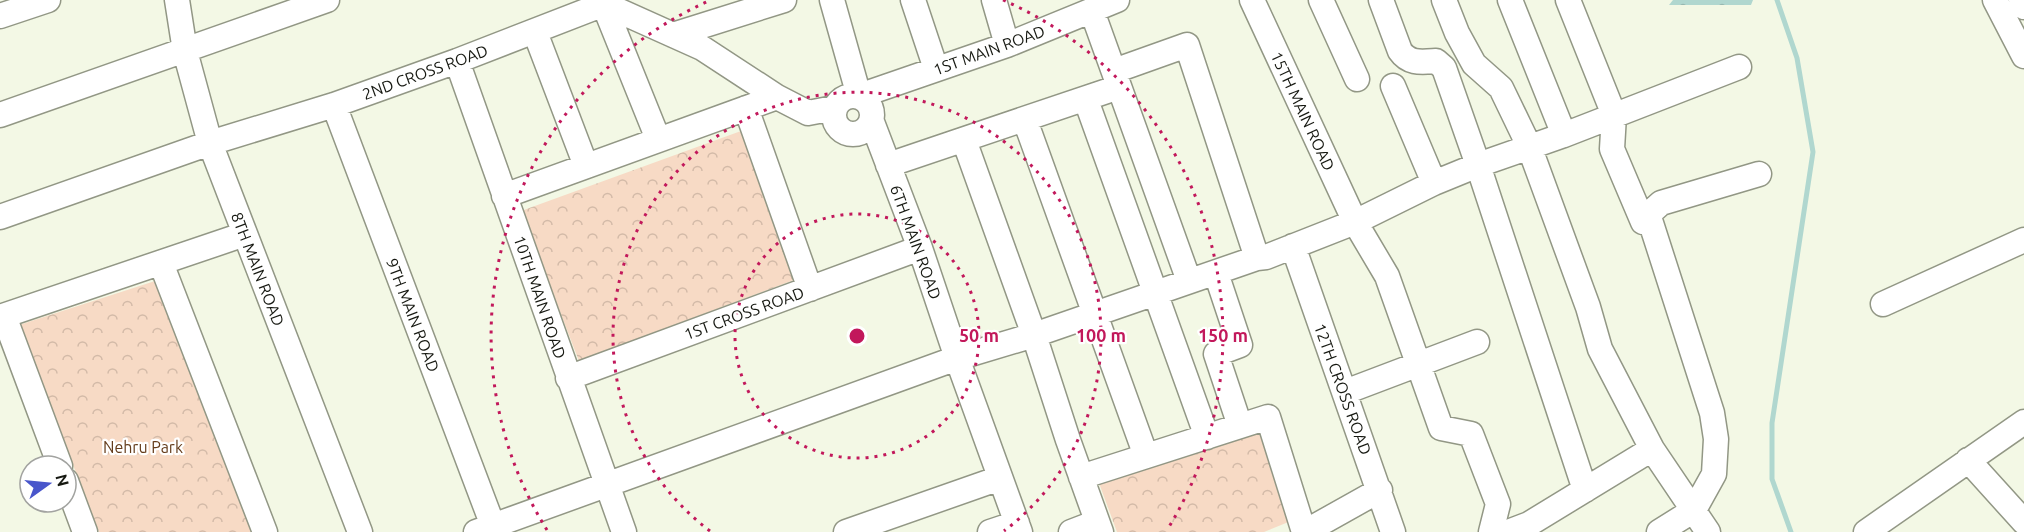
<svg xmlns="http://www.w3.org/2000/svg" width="2024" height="532" font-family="Ubuntu,sans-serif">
	<defs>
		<pattern id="forest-crowns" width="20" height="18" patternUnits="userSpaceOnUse" patternTransform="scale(1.5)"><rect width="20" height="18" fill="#f7dac5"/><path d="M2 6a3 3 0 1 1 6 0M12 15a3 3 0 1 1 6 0" fill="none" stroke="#d3baa8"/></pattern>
		<pattern id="water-ripples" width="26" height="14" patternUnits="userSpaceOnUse" patternTransform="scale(1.5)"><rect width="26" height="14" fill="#b0d7cf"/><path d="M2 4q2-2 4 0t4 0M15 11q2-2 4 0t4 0" fill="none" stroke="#97b8b1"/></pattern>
	</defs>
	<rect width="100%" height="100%" fill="#f3f8e5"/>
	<path fill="url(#forest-crowns)" d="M 741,131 L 794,280 L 579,361 L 521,211 Z
		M 155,281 L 252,532 L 99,532 L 19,325 Z
		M 1261,431 L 1291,521 L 1264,532 L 1117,532 L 1099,483 Z"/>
	<path fill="url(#water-ripples)" d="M 1673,0 L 1753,0 L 1751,5 L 1669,5 Z"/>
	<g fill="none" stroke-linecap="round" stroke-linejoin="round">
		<path stroke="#b0d7cf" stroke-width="5" d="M 1777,0 L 1797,58 L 1813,152 L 1772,423 L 1772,479 L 1791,532"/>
		<g stroke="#929785" stroke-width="27">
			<path id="minor" d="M 177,0 L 185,51 L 210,143 L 360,532
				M 602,0 L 658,139
				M 832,0 L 859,96 L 1007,45 L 1117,0
				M 913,0 L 936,69
				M 994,0 L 1007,45
				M 1252,0 L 1355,222 L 1387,276 L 1441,428 L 1471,434 L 1498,504 L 1491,532
				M 1321,0 L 1357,79
				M 1381,0 L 1400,51 C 1409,64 1421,62 1436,61 L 1444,68 L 1478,165 L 1585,490
				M 1444,0 L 1457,33 L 1474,64 L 1501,88 L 1529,146 L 1588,307 L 1600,349 L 1652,449 L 1708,532
				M 1510,0 L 1564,135
				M 1568,0 L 1614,115 L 1612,149 L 1643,222
				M 1995,0 L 2024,56
				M 2021,0 L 2024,7
				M 1092,11 L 1189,281
				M 0,16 L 48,0
				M 535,32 L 586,166
				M 673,35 L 784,0
				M 457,61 L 624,532
				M 1114,71 L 1187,45 L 1257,258
				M 1393,86 L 1434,183
				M834 115a19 19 0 1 1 38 0a19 19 0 1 1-38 0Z
				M 1086,100 L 1207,437
				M 334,105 L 493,526
				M 746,108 L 810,289
				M 0,115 L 327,0
				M 1025,120 L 1146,456
				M 872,122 L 920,248 L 957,358 L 1020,532
				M 964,140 L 1034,335 L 1068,440 L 1101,532
				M 888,165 L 1119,87
				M 504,196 L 777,97
				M 0,217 L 210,143 L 334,105 L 457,61 L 604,4 L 702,48 L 777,97 L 808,113 L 834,108
				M 1293,246 L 1393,532
				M 161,263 L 265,532
				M 1216,273 L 1240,345 L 1216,354 L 1240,426
				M 1883,304 L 2024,240
				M 4,316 L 60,466
				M 0,317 L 245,234
				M 568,378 L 920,248
				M 1345,392 L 1477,342
				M 1968,460 L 2024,522
				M 1081,477 L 1268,417 L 1304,532
				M 66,481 L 85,532
				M 476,532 L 957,358 L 1034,335 L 1257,258 L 1266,257 L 1355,222 L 1434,183 L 1478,165 L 1564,135 L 1739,67
				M 846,532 L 1000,478
				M 990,532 L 1017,523
				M 1071,532 L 1097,522
				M 1305,532 L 1380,490
				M 1508,532 L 1529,524 L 1652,449
				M 1659,532 L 1694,510 L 1714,474 L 1716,439 L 1712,413 L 1650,220 L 1651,212 L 1661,203 L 1759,174
				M 1866,532 L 2024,422"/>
		</g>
		<use href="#minor" stroke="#fff" stroke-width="24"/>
	</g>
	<g fill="none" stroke="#c2185b" stroke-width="3" stroke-dasharray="3 6">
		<circle cx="857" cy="336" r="122"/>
		<path d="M710 531A244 244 0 1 1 1004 531"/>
		<path d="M547 530A366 366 0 0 1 711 0M1003 0A366 366 0 0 1 1167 530"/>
	</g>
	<g text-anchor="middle" stroke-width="4.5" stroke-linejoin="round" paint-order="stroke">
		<g font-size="16" fill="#161811" stroke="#fff">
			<text transform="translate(989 50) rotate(-20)" y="6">1ST MAIN ROAD</text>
			<text transform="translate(425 72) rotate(-20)" y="6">2ND CROSS ROAD</text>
			<text transform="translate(1303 111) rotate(65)" y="6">15TH MAIN ROAD</text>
			<text transform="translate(916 242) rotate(70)" y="6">6TH MAIN ROAD</text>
			<text transform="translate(258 269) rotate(69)" y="6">8TH MAIN ROAD</text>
			<text transform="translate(540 297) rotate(71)" y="6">10TH MAIN ROAD</text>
			<text transform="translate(744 313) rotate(-20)" y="6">1ST CROSS ROAD</text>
			<text transform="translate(413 315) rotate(69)" y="6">9TH MAIN ROAD</text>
			<text transform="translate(1343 389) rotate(70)" y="6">12TH CROSS ROAD</text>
		</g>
		<g font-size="16" fill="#643c1b" stroke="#fff">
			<text x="143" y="453">Nehru Park</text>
		</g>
	</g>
	<circle cx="857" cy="336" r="9" fill="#c2185b" stroke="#fff" stroke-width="3"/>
	<g font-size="18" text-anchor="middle" font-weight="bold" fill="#c2185b" stroke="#fff" stroke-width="4.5" stroke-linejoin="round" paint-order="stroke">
		<text x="979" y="342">50 m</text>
		<text x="1101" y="342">100 m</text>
		<text x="1223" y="342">150 m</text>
	</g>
	<g transform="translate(48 484) rotate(75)"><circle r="28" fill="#ffffff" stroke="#a2a3a0" stroke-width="1.5"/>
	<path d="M0-4.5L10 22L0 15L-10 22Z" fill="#4956cb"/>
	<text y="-9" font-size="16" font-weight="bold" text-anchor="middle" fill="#161811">N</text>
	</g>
</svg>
